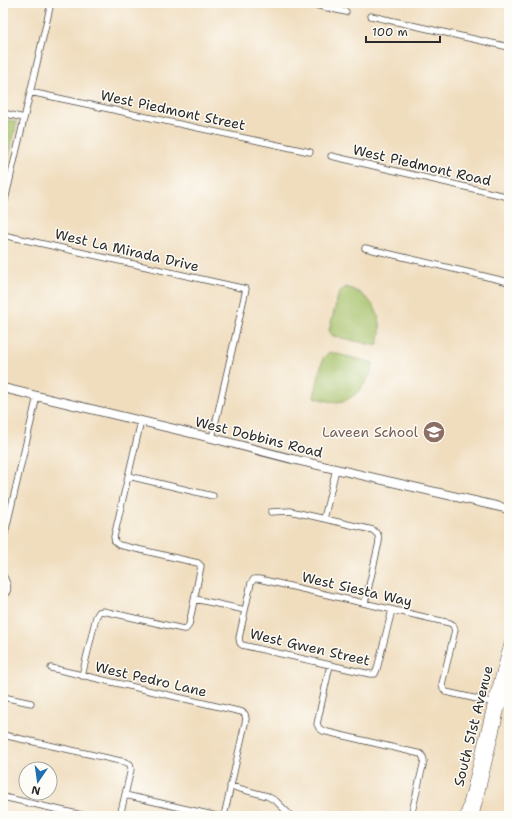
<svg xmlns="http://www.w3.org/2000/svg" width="512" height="819" font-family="'Shantell Sans',sans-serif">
	<rect width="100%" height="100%" fill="#fdfcf7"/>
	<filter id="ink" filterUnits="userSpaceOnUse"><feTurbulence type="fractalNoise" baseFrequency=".025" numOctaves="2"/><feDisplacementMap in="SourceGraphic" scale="8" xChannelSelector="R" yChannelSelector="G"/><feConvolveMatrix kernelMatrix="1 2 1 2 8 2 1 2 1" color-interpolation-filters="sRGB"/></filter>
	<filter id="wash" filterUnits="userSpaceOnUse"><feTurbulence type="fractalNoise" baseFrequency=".012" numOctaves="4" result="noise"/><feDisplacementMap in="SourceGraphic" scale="16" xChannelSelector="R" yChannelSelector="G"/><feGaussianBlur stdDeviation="0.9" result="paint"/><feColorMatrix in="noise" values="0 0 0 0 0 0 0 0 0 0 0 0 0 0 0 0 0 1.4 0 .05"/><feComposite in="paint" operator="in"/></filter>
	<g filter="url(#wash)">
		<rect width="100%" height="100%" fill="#f0ddbe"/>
		<path fill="#a5c067" stroke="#687649" d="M 3,119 L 17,122 L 3,182 Z
			M 346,287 C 373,295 387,319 377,346 L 333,336 L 329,331 L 339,292 Z
			M 329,352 L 374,363 C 370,380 355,402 336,402 C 329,402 321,399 314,397 L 323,358 Z"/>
	</g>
	<g filter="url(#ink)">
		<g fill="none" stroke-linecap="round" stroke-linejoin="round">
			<g stroke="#494641" stroke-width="7">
				<path id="street" d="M 306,3 L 346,12
					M 371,16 L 509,47
					M 30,92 L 310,152
					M 3,113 L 24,118
					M 331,156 L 509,197
					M 3,209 L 51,3
					M 3,235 L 246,289 L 212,438
					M 365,248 L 509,282
					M 128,476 L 213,496
					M 271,512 L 290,511 L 373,530 L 378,535 L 379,542 L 365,603
					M 324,519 L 336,469
					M 3,542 L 37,396
					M 3,575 C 7,583 11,590 3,596
					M 195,599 L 245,610
					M 392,610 L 377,669 L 375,674 L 370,674 L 242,645 L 240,643 L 239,638 L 251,583 L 254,579 L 259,579 L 450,623 L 453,625 L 455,630 L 442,684 L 443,688 L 446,692 L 509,706
					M 330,665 L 317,724 L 319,728 L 323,731 L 421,754 L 423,757 L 424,761 L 411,816
					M 51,668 L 242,712 L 245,714 L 246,719 L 224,816
					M 82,676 L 96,617 L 99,612 L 103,611 L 183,629 L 186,629 L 189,625 L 201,566 L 198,563 L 119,545 L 115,542 L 114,537 L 141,421
					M 3,697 L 31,703
					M 3,735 L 125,762 L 130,764 L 131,769 L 120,816
					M 230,786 L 267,796 L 276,801 L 291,816
					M 125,795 L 217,816
					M 3,797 L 86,816"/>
			</g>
			<g stroke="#494641" stroke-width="10">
				<path id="secondary" d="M 3,388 L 212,438 L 292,459 L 509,509"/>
			</g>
			<g stroke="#494641" stroke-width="10">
				<path id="primary" d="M 465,816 L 493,702 L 509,644
					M 474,816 L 501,704 L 509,676"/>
			</g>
			<use href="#street" stroke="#fff" stroke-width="5.5"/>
			<use href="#secondary" stroke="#fff" stroke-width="8"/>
			<use href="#primary" stroke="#fff" stroke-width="9"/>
		</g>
	</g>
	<defs>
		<g id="school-disc" transform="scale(1.15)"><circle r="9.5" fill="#8d6e63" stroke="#fdfcf7"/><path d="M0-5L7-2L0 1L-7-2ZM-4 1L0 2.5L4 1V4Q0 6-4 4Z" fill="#fff"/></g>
	</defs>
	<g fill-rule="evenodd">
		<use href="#school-disc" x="434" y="432"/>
	</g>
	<g text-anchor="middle" stroke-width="3" stroke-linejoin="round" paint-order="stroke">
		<g font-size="14" fill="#2b2b2b" stroke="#fdfcf7">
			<text transform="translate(173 110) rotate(12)" y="5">West Piedmont Street</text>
			<text transform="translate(422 165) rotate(13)" y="5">West Piedmont Road</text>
			<text transform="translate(127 250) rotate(13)" y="5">West La Mirada Drive</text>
			<text transform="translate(259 437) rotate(14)" y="5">West Dobbins Road</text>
			<text transform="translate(357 589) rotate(13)" y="5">West Siesta Way</text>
			<text transform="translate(310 647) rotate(13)" y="5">West Gwen Street</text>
			<text transform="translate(151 679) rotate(13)" y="5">West Pedro Lane</text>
			<text transform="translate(473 726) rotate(-76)" y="5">South 51st Avenue</text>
		</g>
		<g font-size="14" fill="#785e54" stroke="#fdfcf7" text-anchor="end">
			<text x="418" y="437">Laveen School</text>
		</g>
	</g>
	<rect width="512" height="819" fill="none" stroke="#fdfcf7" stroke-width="16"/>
	<g transform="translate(38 781) rotate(193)"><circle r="19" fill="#fdfcf7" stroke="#a9a8a5"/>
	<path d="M0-3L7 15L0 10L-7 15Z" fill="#1f6fb2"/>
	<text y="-6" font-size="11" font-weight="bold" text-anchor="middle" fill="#2b2b2b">N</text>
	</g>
	<path d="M366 36v6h74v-6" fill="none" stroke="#2b2b2b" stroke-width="2"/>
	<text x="372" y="36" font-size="12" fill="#2b2b2b" stroke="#fdfcf7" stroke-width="3" paint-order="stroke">100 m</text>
</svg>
